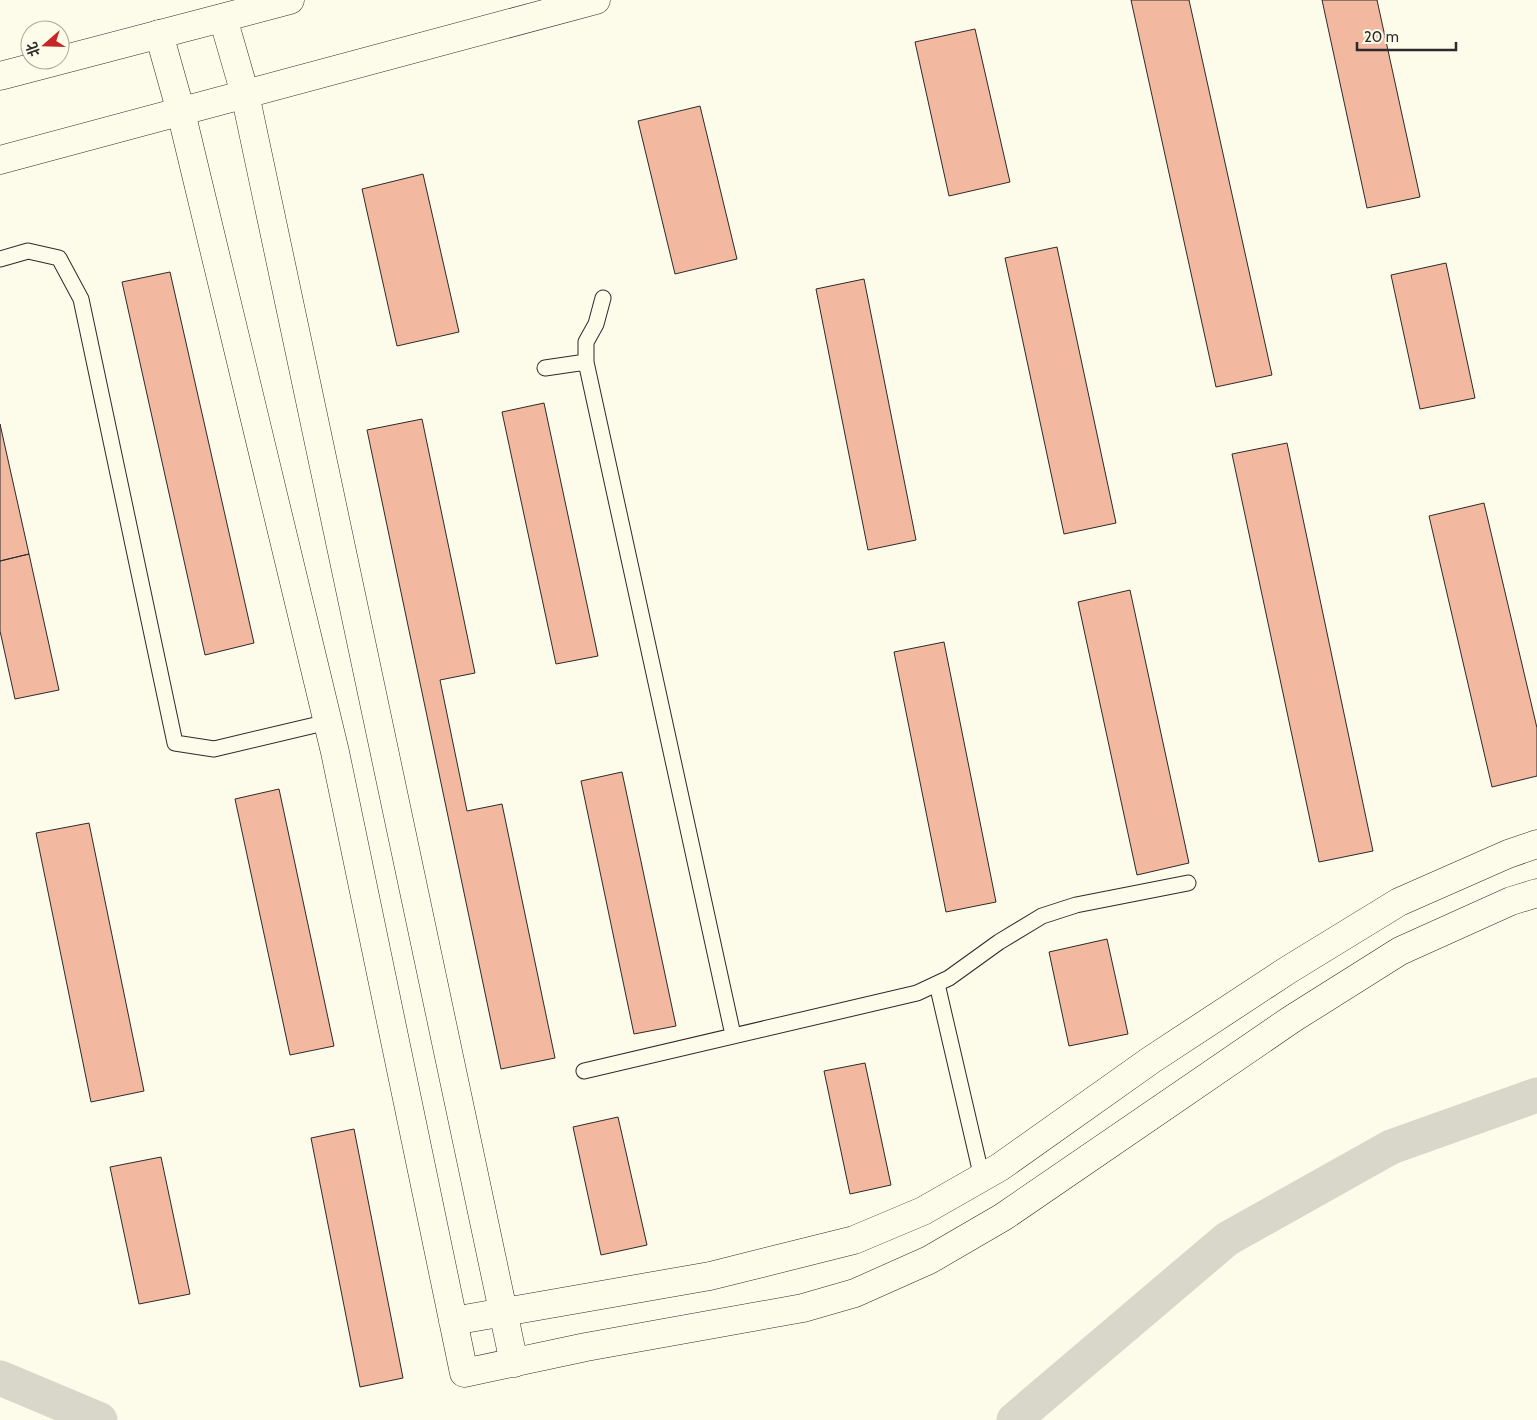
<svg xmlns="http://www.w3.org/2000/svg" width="1537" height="1420" font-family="Cabin,'Noto Sans SC',sans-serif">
	<rect width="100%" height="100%" fill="#fdfbea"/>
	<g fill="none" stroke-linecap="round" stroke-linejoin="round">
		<path stroke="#d8d7c9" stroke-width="35" d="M 0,1378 L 100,1420
			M 1014,1420 L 1227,1239 L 1391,1147 L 1537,1095"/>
	</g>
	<path fill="#f2b8a0" stroke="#2b2b2b" d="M 1131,0 L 1189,0 L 1272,375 L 1216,387 Z
		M 1322,0 L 1377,0 L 1420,197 L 1367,208 Z
		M 975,29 L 1010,182 L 949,196 L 915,42 Z
		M 700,106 L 737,259 L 675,274 L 638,121 Z
		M 423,174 L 459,332 L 397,346 L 362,189 Z
		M 1057,247 L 1116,523 L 1064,534 L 1005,258 Z
		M 1446,263 L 1475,398 L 1420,409 L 1391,275 Z
		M 170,272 L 254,643 L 205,655 L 122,282 Z
		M 864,279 L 916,540 L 868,550 L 816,289 Z
		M 544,403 L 598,656 L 556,664 L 502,412 Z
		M 422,419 L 475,673 L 440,680 L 467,811 L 502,804 L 555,1058 L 501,1069 L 367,430 Z
		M 0,424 L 29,554 L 0,561 Z
		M 1287,443 L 1373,851 L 1319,862 L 1232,454 Z
		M 1484,503 L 1537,728 L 1537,776 L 1492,787 L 1429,516 Z
		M 29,554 L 59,690 L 15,699 L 0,631 L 0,561 Z
		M 1130,590 L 1189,863 L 1137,875 L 1078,602 Z
		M 944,642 L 996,902 L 946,912 L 894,652 Z
		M 622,772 L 676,1026 L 634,1034 L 581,781 Z
		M 279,789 L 334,1046 L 290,1055 L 235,799 Z
		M 89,823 L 144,1091 L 91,1102 L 36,833 Z
		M 1107,939 L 1128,1034 L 1069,1046 L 1049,952 Z
		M 865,1063 L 891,1185 L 850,1194 L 824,1071 Z
		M 618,1117 L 647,1245 L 601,1255 L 573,1127 Z
		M 354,1129 L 403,1378 L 360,1387 L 311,1138 Z
		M 161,1157 L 190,1294 L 139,1304 L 110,1167 Z"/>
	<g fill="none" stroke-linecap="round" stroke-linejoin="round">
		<g stroke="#2b2b2b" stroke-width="17">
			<path id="lane" d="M 0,259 L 28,251 L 59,258 L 81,299 L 175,743 L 214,749 L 328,722
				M 603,298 L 596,324 L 586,342 L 586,362 L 733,1035
				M 545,368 L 586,362
				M 937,984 L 982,1178
				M 584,1071 L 917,993 L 949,978 L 999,942 L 1042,916 L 1076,905 L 1188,883"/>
		</g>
		<g stroke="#2b2b2b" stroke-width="29">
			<path id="street" d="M 223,18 L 245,94 L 514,1363
				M 159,34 L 181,112 L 335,752 L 464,1373 L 586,1347 L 803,1308 L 855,1293 L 929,1260 L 1003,1217 L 1292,1019 L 1400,951 L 1511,901 L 1537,893
				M 453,1321 L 710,1276 L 854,1240 L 923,1211 L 1000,1167 L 1151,1060 L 1288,970 L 1399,902 L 1508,854 L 1537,844"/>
		</g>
		<g stroke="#2b2b2b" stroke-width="29">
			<path id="secondary" d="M 0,76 L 290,0
				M 0,160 L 596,0"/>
		</g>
		<use href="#lane" stroke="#fdfbea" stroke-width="15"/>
		<use href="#street" stroke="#fdfbea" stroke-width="28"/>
		<use href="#secondary" stroke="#fdfbea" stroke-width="28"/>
	</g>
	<g transform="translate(45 45) rotate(250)"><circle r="24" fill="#fdfbea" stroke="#a9a89e"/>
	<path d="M0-4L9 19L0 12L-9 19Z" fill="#c62828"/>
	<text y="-8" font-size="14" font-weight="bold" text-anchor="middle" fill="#2b2b2b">北</text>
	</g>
	<path d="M1357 42v8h99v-8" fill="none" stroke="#2b2b2b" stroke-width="2.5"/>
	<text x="1364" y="42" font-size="15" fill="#2b2b2b" stroke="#fdfbea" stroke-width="4" paint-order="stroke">20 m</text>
</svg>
